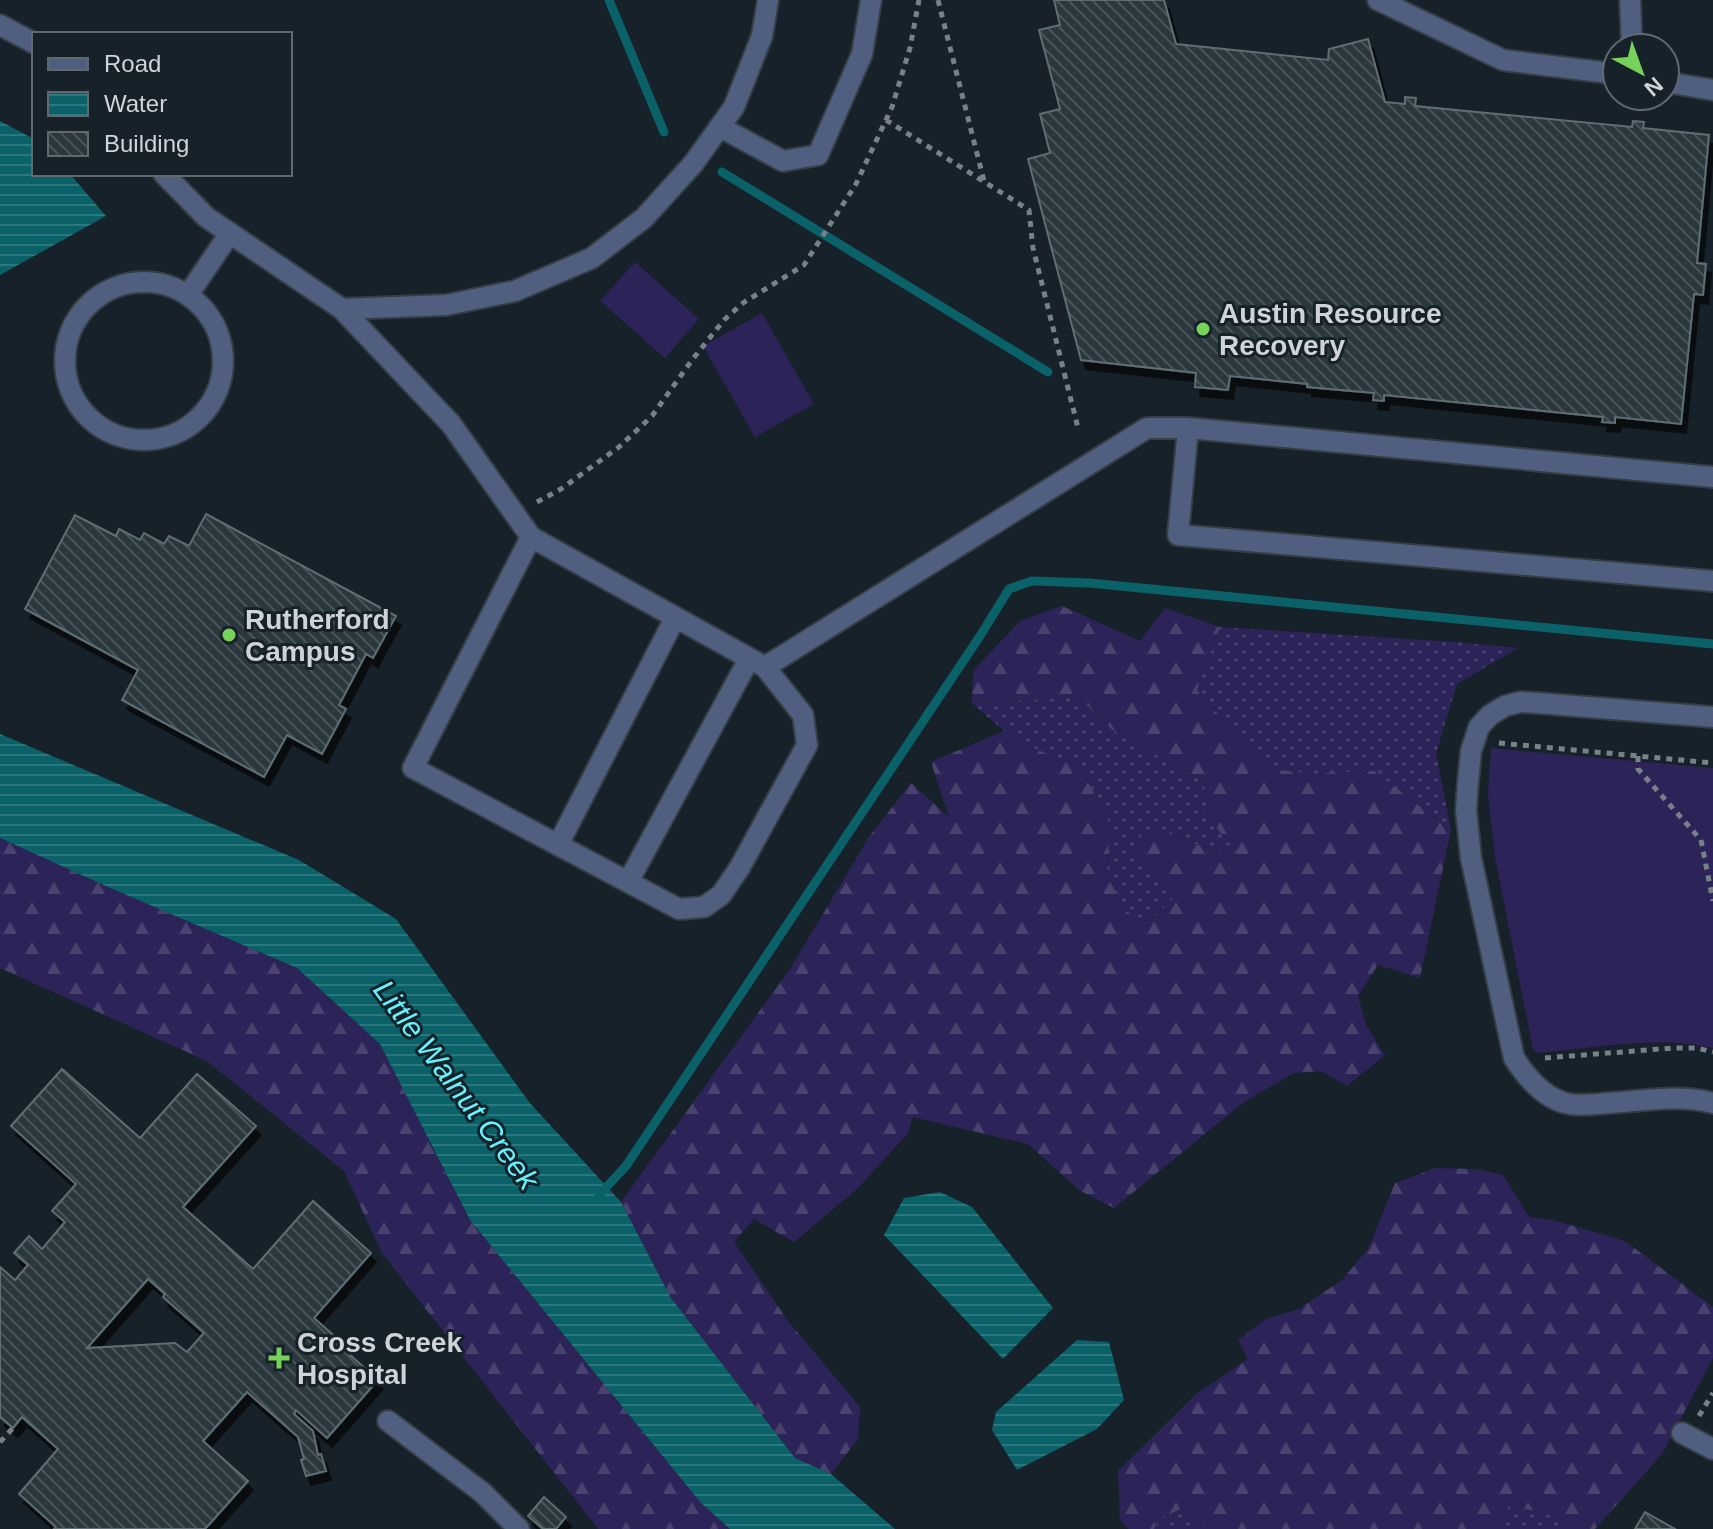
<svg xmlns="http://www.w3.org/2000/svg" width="1713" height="1529" font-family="Arial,sans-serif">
	<defs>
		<pattern id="grass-dots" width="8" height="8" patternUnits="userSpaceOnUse" patternTransform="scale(2)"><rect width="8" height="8" fill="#2c2358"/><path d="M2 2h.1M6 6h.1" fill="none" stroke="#49426f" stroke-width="1.8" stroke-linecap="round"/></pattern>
		<pattern id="forest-firs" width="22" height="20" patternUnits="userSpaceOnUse" patternTransform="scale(2)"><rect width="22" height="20" fill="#2c2358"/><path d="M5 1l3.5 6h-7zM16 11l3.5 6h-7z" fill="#49426f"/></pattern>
		<pattern id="water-rules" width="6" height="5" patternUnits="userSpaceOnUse" patternTransform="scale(2)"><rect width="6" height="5" fill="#0a6167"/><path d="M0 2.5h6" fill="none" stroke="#2c777c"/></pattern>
		<pattern id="building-back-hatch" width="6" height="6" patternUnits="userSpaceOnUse" patternTransform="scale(2)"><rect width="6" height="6" fill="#2a383d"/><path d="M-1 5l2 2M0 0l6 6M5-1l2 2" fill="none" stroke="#485458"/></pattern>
		<filter id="shadow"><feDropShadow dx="5" dy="9" stdDeviation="0" flood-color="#0009"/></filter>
	</defs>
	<rect width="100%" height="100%" fill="#172129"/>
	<path fill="url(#grass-dots)" d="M 1220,627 L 1455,642 L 1518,648 L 1457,684 L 1436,753 L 1451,830 L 1374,771 L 1311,774 L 1265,768 L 1197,690 Z
		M 1079,697 L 1111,729 L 1204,782 L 1208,817 L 1240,856 L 1191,843 L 1168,831 L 1153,875 L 1178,894 L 1148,923 L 1124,911 L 1107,870 L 1110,825 L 1081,768 L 1024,744 L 1004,731 L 972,703 Z
		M 1510,1505 L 1553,1516 L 1562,1529 L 1492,1529 Z
		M 1181,1509 L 1210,1529 L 1154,1529 L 1158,1519 Z"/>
	<path fill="url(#forest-firs)" d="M 1062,606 L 1140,641 L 1165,608 L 1220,627 L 1197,690 L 1265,768 L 1311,774 L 1374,771 L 1451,830 L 1420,978 L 1378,965 L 1358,996 L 1366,1025 L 1385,1055 L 1347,1086 L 1321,1071 L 1294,1073 L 1244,1102 L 1114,1208 L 1079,1190 L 1028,1144 L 913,1117 L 908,1133 L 858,1188 L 794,1242 L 754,1219 L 734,1242 L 788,1321 L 860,1407 L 858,1439 L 831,1474 L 795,1458 L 671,1298 L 621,1202 L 790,969 L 869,837 L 911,783 L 949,817 L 931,762 L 1004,731 L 1024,744 L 1081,768 L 1110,825 L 1107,870 L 1124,910 L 1148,923 L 1178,894 L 1153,875 L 1129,851 L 1144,832 L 1168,831 L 1191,843 L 1239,856 L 1208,817 L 1204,782 L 1111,729 L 1079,697 L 972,703 L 973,671 L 1020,621 Z
		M 0,838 L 108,887 L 297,968 L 380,1044 L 470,1220 L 701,1503 L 730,1529 L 598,1529 L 382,1253 L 344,1171 L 207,1061 L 0,968 Z
		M 1436,1168 L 1476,1169 L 1503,1175 L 1529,1217 L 1553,1220 L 1625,1241 L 1713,1307 L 1713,1358 L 1662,1454 L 1595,1529 L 1562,1529 L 1553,1516 L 1510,1505 L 1492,1529 L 1210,1529 L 1181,1509 L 1158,1519 L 1154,1529 L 1129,1529 L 1120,1520 L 1118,1471 L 1196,1394 L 1248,1359 L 1238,1340 L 1266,1319 L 1299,1309 L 1342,1280 L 1368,1249 L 1395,1183 Z"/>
	<path fill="#2c2358" d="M 635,262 L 699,319 L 665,358 L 600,301 Z
		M 762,313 L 814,404 L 755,437 L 703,346 Z
		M 1491,748 L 1713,768 L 1713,1048 C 1658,1035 1593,1048 1537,1053 L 1533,1050 L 1495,857 L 1488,794 Z"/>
	<path fill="url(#water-rules)" d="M 0,121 L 34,139 L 34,174 L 70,174 L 106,216 L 0,275 Z
		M 0,734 L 299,860 L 396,919 L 529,1102 L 621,1202 L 671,1298 L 795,1458 L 831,1474 L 895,1529 L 730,1529 L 701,1503 L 470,1220 L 380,1044 L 297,968 L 108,887 L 0,838 Z
		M 940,1192 L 972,1207 L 1053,1308 L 1003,1359 L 884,1235 L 904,1198 Z
		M 1077,1340 L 1109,1342 L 1124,1400 L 1097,1429 L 1017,1470 L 992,1430 L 996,1412 Z"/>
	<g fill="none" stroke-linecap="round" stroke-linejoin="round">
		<path stroke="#0a6167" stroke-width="9" d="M 609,0 L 664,132
			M 722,172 L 1048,372
			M 599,1195 L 626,1166 L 980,636 L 1009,589 L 1032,581 L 1089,583 L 1713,644"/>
	</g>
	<path fill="url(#building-back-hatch)" stroke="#5f6e74" stroke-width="2" fill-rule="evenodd" filter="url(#shadow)" d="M 1054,0 L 1164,0 L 1176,44 L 1328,60 L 1329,49 L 1368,39 L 1385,102 L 1405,104 L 1405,97 L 1416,98 L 1415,106 L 1632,127 L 1633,121 L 1644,122 L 1643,128 L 1709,135 L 1697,263 L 1706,264 L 1703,295 L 1694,294 L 1681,424 L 1615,417 L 1615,423 L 1602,422 L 1603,417 L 1384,395 L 1384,401 L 1373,400 L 1374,393 L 1307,387 L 1307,384 L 1230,376 L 1228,390 L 1195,387 L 1196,373 L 1081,360 L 1028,159 L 1050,153 L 1040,114 L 1060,109 L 1039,30 L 1060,25 Z
		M 206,514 L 396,616 L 373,658 L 366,654 L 339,705 L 346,709 L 322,754 L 287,735 L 264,777 L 122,700 L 138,670 L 25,609 L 75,515 L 116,536 L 119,529 L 140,540 L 144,533 L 164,544 L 169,536 L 189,546 Z
		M 62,1069 L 140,1138 L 197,1074 L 256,1126 L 183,1207 L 253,1269 L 313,1201 L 371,1253 L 314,1318 L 350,1350 L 348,1353 L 378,1380 L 327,1438 L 296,1410 L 294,1414 L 313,1431 L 318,1455 L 321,1454 L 326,1471 L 306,1476 L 301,1460 L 304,1459 L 298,1437 L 247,1392 L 203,1441 L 248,1481 L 205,1529 L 54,1529 L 56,1527 L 19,1494 L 58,1449 L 22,1417 L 13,1428 L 0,1417 L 0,1267 L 15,1280 L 28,1265 L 14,1253 L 29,1236 L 42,1249 L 65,1222 L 52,1211 L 76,1184 L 11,1126 ZM 148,1279 L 165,1294 L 163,1297 L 204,1333 L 187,1352 L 175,1343 L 87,1348 Z
		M 544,1497 L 566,1517 L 556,1529 L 543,1529 L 528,1516 Z
		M 1645,1512 L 1675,1529 L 1635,1529 Z"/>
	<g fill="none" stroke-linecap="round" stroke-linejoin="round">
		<g stroke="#343e45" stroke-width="24">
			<path id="minor" d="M 1378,0 L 1503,60 L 1617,74
				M 1630,0 L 1632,48
				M 0,25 L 34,43
				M 1665,82 L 1713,90
				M 720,127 L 783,161 L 818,155 L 862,54 L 871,0
				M 164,174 L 206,217 L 342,309 L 451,424 L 531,537 L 765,667 L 803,715 L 807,745 L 740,867 L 721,895 L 704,907 L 679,909 L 413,768 L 531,537
				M65 361a79 79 0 1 1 158 0a79 79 0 1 1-158 0Z
				M 188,295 L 230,233
				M 342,309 L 446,305 L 515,291 L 592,258 L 644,218 L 693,164 L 734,107 L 762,36 L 768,0
				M 1188,428 L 1178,535 L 1713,581
				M 765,667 L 1147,428 L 1188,428 L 1713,477
				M 1713,717 L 1537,703 L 1520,702 L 1505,706 L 1490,715 L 1479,727 L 1471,751 L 1468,782 L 1466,810 L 1471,858 L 1514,1058 C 1527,1078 1545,1100 1570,1104 C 1582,1106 1596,1104 1608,1103 C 1643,1101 1679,1094 1713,1103
				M 558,845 L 675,618
				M 628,882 L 749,659
				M 388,1421 L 483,1493 L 519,1529
				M 1682,1433 L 1713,1449"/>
		</g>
		<path stroke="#798188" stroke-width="5" stroke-dasharray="6 6" stroke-linecap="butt" d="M 938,0 L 984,181
			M 886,120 L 1029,210 L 1033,248 L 1078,428
			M 537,502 L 561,489 L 619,447 L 652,416 L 692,360 L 724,320 L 743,303 L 804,265 L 856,184 L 892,107 L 910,48 L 919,0
			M 1499,743 L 1713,763
			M 1638,756 L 1638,769 L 1701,840 L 1713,901
			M 1545,1058 L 1673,1048 L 1697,1048 L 1713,1052
			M 1699,1416 L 1713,1393
			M 0,1442 L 13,1428"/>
		<use href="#minor" stroke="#505f7f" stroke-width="20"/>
	</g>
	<g fill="#76d25a" stroke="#172129" stroke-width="3">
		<circle cx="1203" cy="329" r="8"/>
		<circle cx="229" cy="635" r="8"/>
		<path d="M275 1346h8v8h8v8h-8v8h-8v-8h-8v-8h8z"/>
	</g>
	<g text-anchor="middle" stroke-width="6" stroke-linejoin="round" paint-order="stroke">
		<g font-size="28" font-weight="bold" fill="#ced4da" stroke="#172129" text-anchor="start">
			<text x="1219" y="323">Austin Resource<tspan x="1219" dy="32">Recovery</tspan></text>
			<text x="245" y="629">Rutherford<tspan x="245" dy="32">Campus</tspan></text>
			<text x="297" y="1352">Cross Creek<tspan x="297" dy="32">Hospital</tspan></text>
		</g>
		<g font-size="30" font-style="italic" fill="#65f3fe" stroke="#172129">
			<text transform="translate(456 1085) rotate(53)" y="10">Little Walnut Creek</text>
		</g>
	</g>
	<rect x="32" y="32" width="260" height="144" fill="#172129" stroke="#606970" stroke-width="2"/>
	<rect x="48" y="58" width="40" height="12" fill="#505f7f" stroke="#606970" stroke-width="2"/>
	<text x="104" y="72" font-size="24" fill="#ced4da">Road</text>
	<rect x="48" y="92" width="40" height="24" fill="url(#water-rules)" stroke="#606970" stroke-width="2"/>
	<text x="104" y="112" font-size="24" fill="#ced4da">Water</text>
	<rect x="48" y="132" width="40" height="24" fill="url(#building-back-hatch)" stroke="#606970" stroke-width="2"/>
	<text x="104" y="152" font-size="24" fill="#ced4da">Building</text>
	<g transform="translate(1641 72) rotate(139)"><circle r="38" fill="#172129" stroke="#606970" stroke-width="2"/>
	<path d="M0-6L14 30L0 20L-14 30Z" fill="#76d25a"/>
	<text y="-12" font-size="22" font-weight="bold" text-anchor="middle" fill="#ced4da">N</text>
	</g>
</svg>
